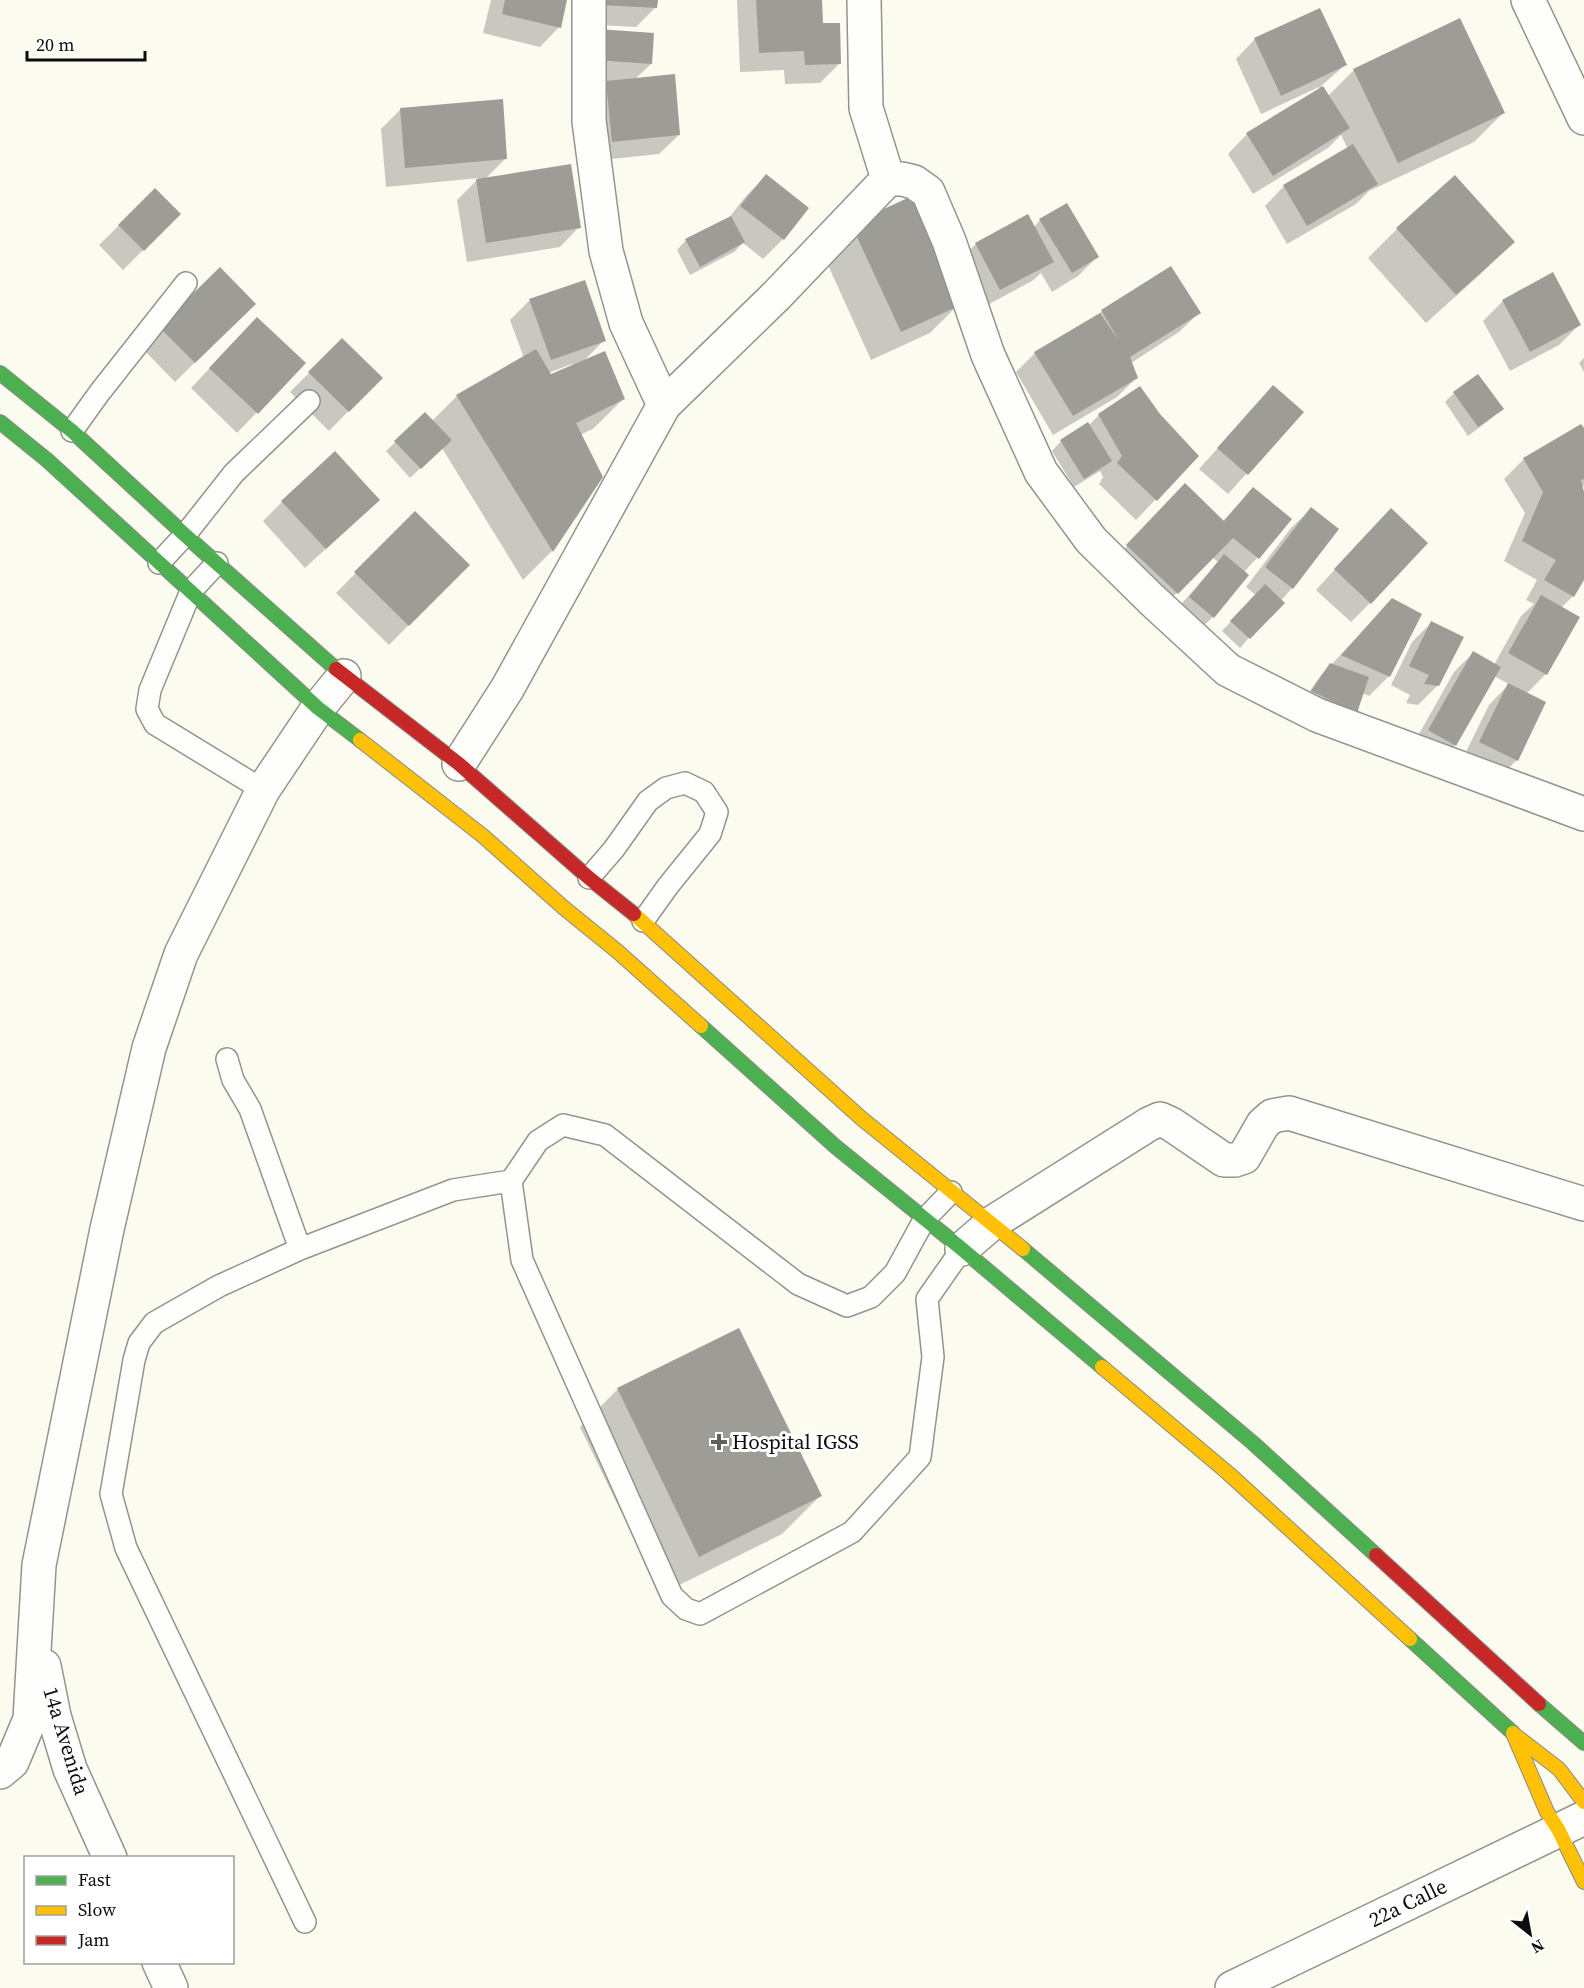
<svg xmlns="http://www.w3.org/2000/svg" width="1584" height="1988" font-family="'Source Serif 4',serif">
	<rect width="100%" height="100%" fill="#fbfbf0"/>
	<path fill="#0003" fill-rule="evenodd" d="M 491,0 L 566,0 L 559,27 L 540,47 L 483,33 Z
		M 583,0 L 656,0 L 656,7 L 636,27 L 581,24 Z
		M 737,0 L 821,0 L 822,25 L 840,63 L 820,83 L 785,84 L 784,70 L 740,72 Z
		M 1255,39 L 1345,65 L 1321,86 L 1328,96 L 1354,70 L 1503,113 L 1474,142 L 1369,191 L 1356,204 L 1287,244 L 1265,206 L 1284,186 L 1348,149 L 1341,135 L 1328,148 L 1253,194 L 1228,154 L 1247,134 L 1320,89 L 1319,87 L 1261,114 L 1236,59 Z
		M 579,50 L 651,64 L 634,80 L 679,135 L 659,154 L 592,161 L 587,102 L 608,81 L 576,79 Z
		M 401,109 L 506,158 L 485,179 L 579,227 L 560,247 L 467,262 L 457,200 L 479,178 L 386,187 L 381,129 Z
		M 766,176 L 807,209 L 783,239 L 763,259 L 743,243 L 734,252 L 690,275 L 677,250 L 686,240 L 728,219 L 746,196 Z
		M 1455,177 L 1513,242 L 1484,271 L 1426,323 L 1368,258 L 1397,229 Z
		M 155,190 L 179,214 L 123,270 L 99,245 Z
		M 1040,220 L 1097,257 L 1078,276 L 1052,292 L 1041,273 L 1032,281 L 980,309 L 956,263 L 976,244 L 1034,227 Z
		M 852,225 L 959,304 L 930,333 L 871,360 L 823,254 Z
		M 1170,268 L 1199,313 L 1179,332 L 1131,363 L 1137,377 L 1117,397 L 1053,435 L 1016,372 L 1035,353 L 1094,319 L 1102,311 Z
		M 220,269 L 254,304 L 175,382 L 141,347 Z
		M 530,300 L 604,340 L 582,363 L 623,399 L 594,428 L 580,435 L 601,477 L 552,551 L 523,580 L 442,448 L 410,478 L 386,451 L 425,414 L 432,421 L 457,396 L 524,358 L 510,320 ZM 572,364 L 573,367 L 550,376 L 548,373 Z
		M 1503,301 L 1579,325 L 1559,345 L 1510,371 L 1483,321 Z
		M 238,338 L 304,363 L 237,433 L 191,388 Z
		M 342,340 L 381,378 L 329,431 L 290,392 Z
		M 1584,358 L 1584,372 L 1579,363 Z
		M 1273,387 L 1302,412 L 1228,494 L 1199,469 Z
		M 1454,393 L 1502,409 L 1492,418 L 1468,436 L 1445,402 Z
		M 1099,415 L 1159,415 L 1197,456 L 1136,520 L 1099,484 L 1103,477 L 1100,471 L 1074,487 L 1052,451 L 1061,441 L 1088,426 Z
		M 1584,431 L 1584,486 L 1581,487 L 1584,496 L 1584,577 L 1573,596 L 1561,608 L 1546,674 L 1526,694 L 1517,760 L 1497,779 L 1461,762 L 1489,705 L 1509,684 L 1494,676 L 1455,745 L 1436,764 L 1410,750 L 1454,672 L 1473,653 L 1494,665 L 1521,616 L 1534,604 L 1526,600 L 1537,580 L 1504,561 L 1525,513 L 1504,479 L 1524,459 Z
		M 1253,489 L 1290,519 L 1257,558 L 1243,573 L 1247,575 L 1213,617 L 1193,636 L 1170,617 L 1218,562 L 1212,557 L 1157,613 L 1108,566 L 1166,505 L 1222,522 Z
		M 282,502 L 358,519 L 305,568 L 263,521 Z
		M 1311,509 L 1292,588 L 1240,648 L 1222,631 L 1256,595 L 1246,587 L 1291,528 Z
		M 415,513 L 468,565 L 389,645 L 336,593 Z
		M 1371,530 L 1370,603 L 1351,622 L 1316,590 Z
		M 1392,600 L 1389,676 L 1369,696 L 1362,693 L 1355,712 L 1303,701 L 1321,675 L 1331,665 Z
		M 1431,623 L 1438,685 L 1418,705 L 1406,703 L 1410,695 L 1391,685 L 1412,642 Z
		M 618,1389 L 820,1496 L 782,1534 L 661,1594 L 580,1427 Z"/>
	<path fill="#9e9c96" d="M 505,0 L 567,0 L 561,28 L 502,14 Z
		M 601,0 L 658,0 L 657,8 L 600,5 Z
		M 756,0 L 822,0 L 823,23 L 840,23 L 841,64 L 805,65 L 804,51 L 759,53 Z
		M 1320,8 L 1347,65 L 1281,96 L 1254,38 Z
		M 1460,18 L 1505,113 L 1398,163 L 1353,69 Z
		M 598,29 L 654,33 L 652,64 L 595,60 Z
		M 675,74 L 680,135 L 612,142 L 606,81 Z
		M 1323,86 L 1350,128 L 1273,176 L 1246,133 Z
		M 503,99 L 507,159 L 405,168 L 400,108 Z
		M 1353,144 L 1378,184 L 1307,226 L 1283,185 Z
		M 571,164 L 581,228 L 486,243 L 476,179 Z
		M 766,174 L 809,208 L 784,240 L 740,206 Z
		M 1455,175 L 1515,242 L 1456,295 L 1396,228 Z
		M 155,188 L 181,214 L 144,251 L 118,225 Z
		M 912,196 L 961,305 L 901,332 L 851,224 Z
		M 1067,203 L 1099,257 L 1072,273 L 1039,219 Z
		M 1028,214 L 1054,262 L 1000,290 L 975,243 Z
		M 731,216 L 745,242 L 700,267 L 685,239 Z
		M 1171,266 L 1201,313 L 1130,357 L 1138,378 L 1073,416 L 1034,352 L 1100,313 L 1120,342 L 1101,310 Z
		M 220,267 L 256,304 L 195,363 L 159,327 Z
		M 1553,272 L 1581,325 L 1530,352 L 1502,300 Z
		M 585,280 L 606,341 L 551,360 L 529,299 Z
		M 257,317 L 306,363 L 258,414 L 209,368 Z
		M 342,338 L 383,378 L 349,412 L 308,372 Z
		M 536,349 L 551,374 L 605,351 L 625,399 L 576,423 L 603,477 L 553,552 L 456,395 Z
		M 1478,374 L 1504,409 L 1478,427 L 1453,392 Z
		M 1273,385 L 1304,412 L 1248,475 L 1217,448 Z
		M 1140,386 L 1160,414 L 1199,456 L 1157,501 L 1117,463 L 1122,456 L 1098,414 Z
		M 425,412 L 452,440 L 421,469 L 394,441 Z
		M 1088,422 L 1112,461 L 1084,479 L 1060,440 Z
		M 1581,424 L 1584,428 L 1584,479 L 1581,480 L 1584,492 L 1584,580 L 1574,597 L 1544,580 L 1556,560 L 1522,541 L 1543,492 L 1523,458 Z
		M 335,451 L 380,500 L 326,549 L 281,501 Z
		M 1185,483 L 1224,521 L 1253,487 L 1292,519 L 1259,559 L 1233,538 L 1178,594 L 1126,545 Z
		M 1311,507 L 1339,529 L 1293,589 L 1265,567 Z
		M 1391,508 L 1428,543 L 1371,604 L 1334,569 Z
		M 415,511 L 470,565 L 409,626 L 354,572 Z
		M 1224,554 L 1249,575 L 1214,618 L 1189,597 Z
		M 1265,584 L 1285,603 L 1250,639 L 1230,621 Z
		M 1541,595 L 1580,617 L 1547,675 L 1508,653 Z
		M 1392,598 L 1422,614 L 1390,677 L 1341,655 Z
		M 1431,621 L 1464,637 L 1439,686 L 1424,684 L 1429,675 L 1409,666 Z
		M 1473,651 L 1501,667 L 1456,746 L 1428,730 Z
		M 1330,663 L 1369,677 L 1357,713 L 1311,691 Z
		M 1508,683 L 1546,702 L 1518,761 L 1479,742 Z
		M 739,1328 L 822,1496 L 699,1557 L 617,1388 Z"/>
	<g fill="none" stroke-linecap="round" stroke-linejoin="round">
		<g stroke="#94948f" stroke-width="24">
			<path id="lane" d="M 72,431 L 100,392 L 186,283
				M 159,563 L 185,535 L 234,473 L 309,401
				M 217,563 L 191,591 L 150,690 L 147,709 L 155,724 L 263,790
				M 589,878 L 614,849 L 648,801 L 666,788 L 685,783 L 704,792 L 717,812 L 710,834 L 668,886 L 643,921
				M 227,1059 L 233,1080 L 250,1109 L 300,1249
				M 951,1192 L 924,1220 L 895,1273 L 871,1297 L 847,1306 L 798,1284 L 605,1135 L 563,1125 L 538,1141 L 511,1181 L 522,1260 L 672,1596 L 686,1609 L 700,1614 L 852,1532 L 920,1457 L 933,1357 L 927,1299 L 962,1249
				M 305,1922 L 126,1548 L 111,1494 L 134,1360 L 139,1343 L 154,1323 L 219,1286 L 300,1249 L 453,1190 L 511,1181"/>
		</g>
		<g stroke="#94948f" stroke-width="36">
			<path id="street" d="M 589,0 L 589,121 L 606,251 L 626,323 L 664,405
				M 864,0 L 866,108 L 888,179 L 902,179 L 914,182 L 928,192 L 949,241 L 988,355 L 1041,472 L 1091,540 L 1151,599 L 1228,670 L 1317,715 L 1584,814
				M 1528,0 L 1584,118
				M 459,764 L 507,689 L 664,405 L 777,295 L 888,179
				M 962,1249 L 992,1223 L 1149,1124 L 1160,1119 L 1171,1124 L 1224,1160 L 1235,1160 L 1244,1157 L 1263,1124 L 1272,1116 L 1289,1113 L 1584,1204
				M 44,1666 L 54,1716 L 70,1769 L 110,1858
				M 0,1772 L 12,1762 L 30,1719 L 39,1565 L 107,1229 L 149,1048 L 181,954 L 263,790 L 318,708 L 344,676
				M 159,1962 L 171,1988
				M 1232,1988 L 1584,1818"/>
		</g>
		<g stroke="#8b8b86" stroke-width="16">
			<path id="fast" d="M 0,373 L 72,431 L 185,535 L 336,669
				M 0,422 L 47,460 L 318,708 L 360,740
				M 701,1026 L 836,1147 L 962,1249 L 1102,1367
				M 1023,1249 L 1253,1443 L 1376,1555
				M 1410,1639 L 1513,1733
				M 1539,1704 L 1584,1743"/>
		</g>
		<g stroke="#8b8b86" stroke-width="16">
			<path id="slow" d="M 360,740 L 483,836 L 564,908 L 617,951 L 701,1026
				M 634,914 L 861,1118 L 1023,1249
				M 1102,1367 L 1228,1473 L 1410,1639
				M 1513,1733 L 1547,1812 L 1558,1829 L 1584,1882
				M 1516,1736 L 1559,1769 L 1584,1802"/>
		</g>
		<g stroke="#8b8b86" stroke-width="16">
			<path id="jam" d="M 336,669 L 459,764 L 589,878 L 634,914
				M 1376,1555 L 1539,1704"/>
		</g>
		<use href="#lane" stroke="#fefefd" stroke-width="21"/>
		<use href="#street" stroke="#fefefd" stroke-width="33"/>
		<use href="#fast" stroke="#4caf50" stroke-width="14"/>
		<use href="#slow" stroke="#ffc107" stroke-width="14"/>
		<use href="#jam" stroke="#c62828" stroke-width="14"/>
	</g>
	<path fill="#60605c" stroke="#fff" stroke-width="2" d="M716 1433h6v6h6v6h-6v6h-6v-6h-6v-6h6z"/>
	<g text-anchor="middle" stroke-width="6" stroke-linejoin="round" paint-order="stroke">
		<g font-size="21" fill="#0d0d0d" stroke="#fff" text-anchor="start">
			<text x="732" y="1449">Hospital IGSS</text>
		</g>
		<g font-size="21" fill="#0d0d0d" stroke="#fff">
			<text transform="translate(66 1741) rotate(73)" y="7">14a Avenida</text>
			<text transform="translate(1408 1903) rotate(-26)" y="7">22a Calle</text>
		</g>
	</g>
	<rect x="24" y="1856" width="210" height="108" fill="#ffffff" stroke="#9e9e9e" stroke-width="1.5"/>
	<rect x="36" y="1876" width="30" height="9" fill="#4caf50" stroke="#9e9e9e" stroke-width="1.5"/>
	<text x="78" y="1886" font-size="18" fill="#0d0d0d">Fast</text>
	<rect x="36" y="1906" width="30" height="9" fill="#ffc107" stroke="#9e9e9e" stroke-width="1.5"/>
	<text x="78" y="1916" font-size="18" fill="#0d0d0d">Slow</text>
	<rect x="36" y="1936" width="30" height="9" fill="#c62828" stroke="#9e9e9e" stroke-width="1.5"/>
	<text x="78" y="1946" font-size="18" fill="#0d0d0d">Jam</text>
	<g transform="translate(1530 1934) rotate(149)" stroke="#ffffff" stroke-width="4.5" paint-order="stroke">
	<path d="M0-4.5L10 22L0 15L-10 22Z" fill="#0d0d0d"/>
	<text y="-9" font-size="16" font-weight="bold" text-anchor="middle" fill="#0d0d0d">N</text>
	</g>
	<path d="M27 51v9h118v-9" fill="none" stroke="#0d0d0d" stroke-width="3"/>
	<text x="36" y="51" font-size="18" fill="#0d0d0d" stroke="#ffffff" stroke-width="4.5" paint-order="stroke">20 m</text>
</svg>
